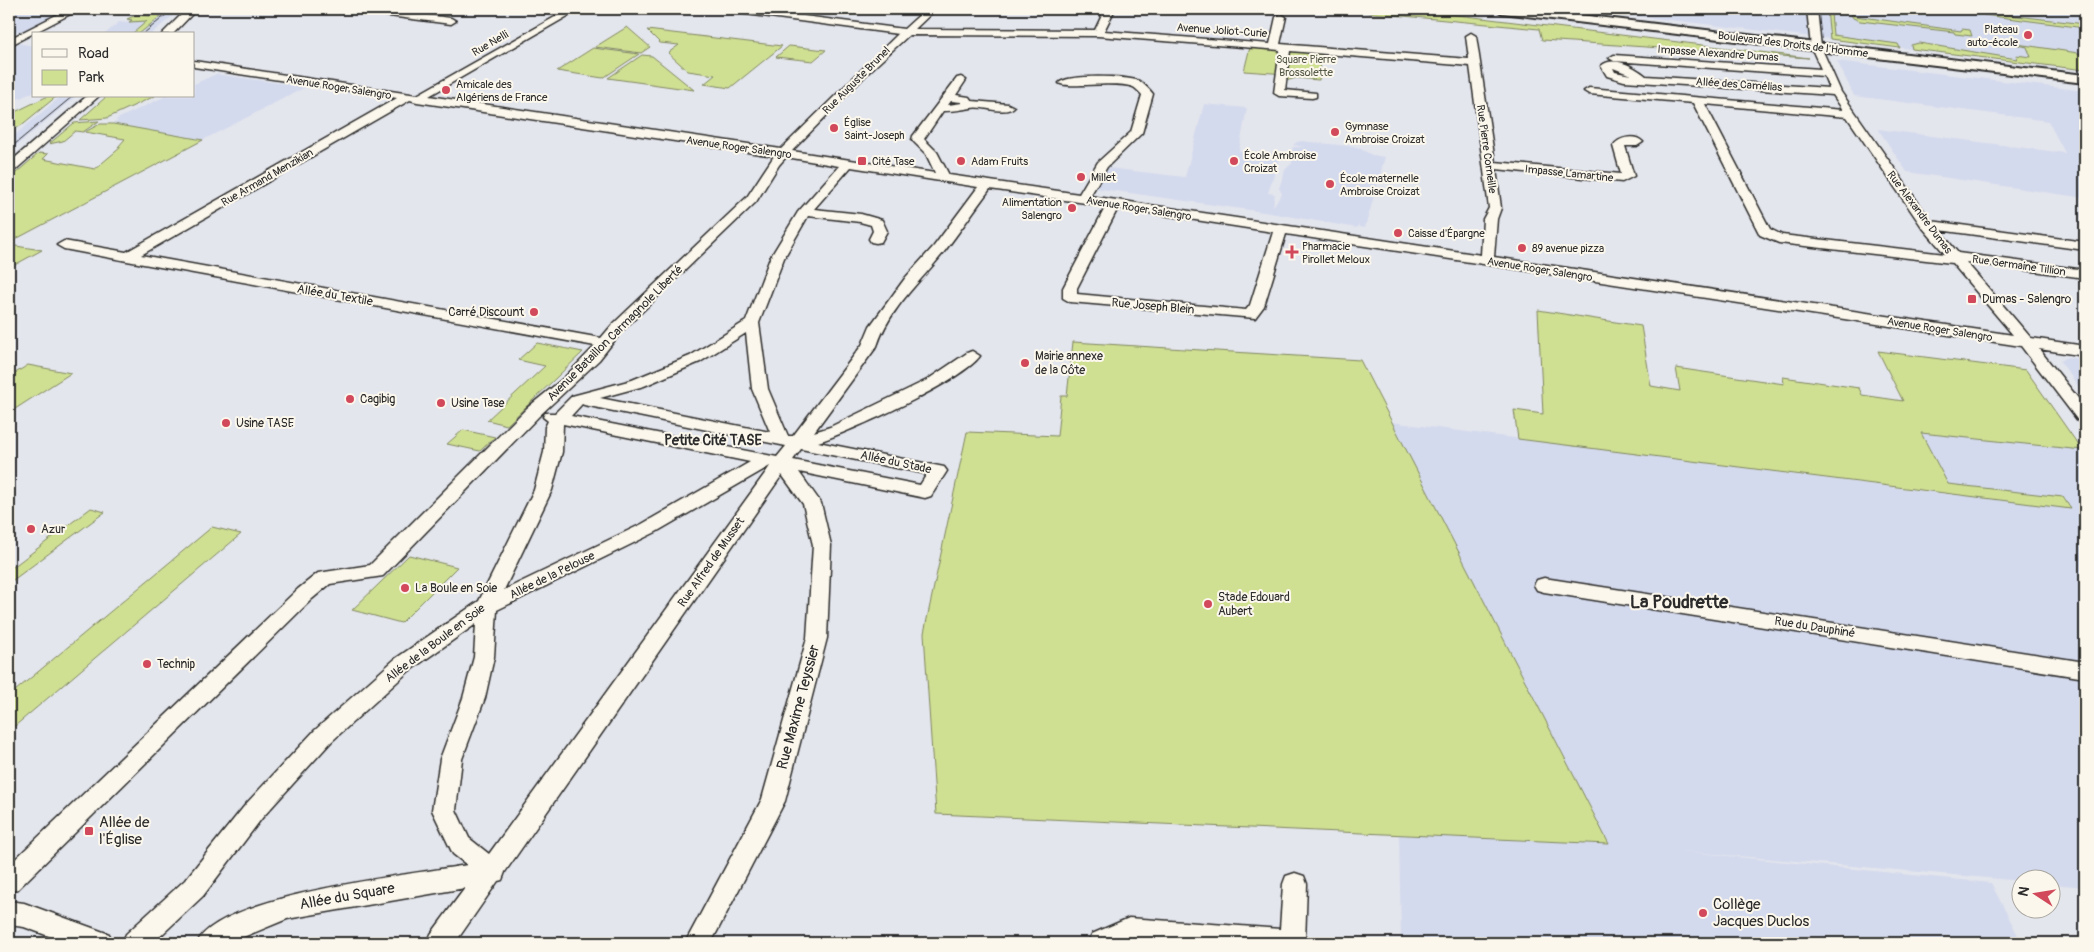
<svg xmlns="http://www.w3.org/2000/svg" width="2094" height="952" font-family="Pangolin,sans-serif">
	<rect width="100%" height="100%" fill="#e4e6ed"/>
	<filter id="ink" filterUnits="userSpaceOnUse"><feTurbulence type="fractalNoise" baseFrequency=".02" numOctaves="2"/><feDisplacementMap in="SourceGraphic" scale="10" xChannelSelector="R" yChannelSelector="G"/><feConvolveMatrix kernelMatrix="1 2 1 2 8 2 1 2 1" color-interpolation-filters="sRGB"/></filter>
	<g filter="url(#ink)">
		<path fill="#d4daed" d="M 9,9 L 67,9 L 28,29 L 17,32 L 9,30 Z
			M 169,9 L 181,9 L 151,34 L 105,34 L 119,22 L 154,20 Z
			M 1578,9 L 2085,9 L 2085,70 L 1796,35 Z
			M 18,43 L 34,46 L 34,92 L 9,103 L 9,48 Z
			M 1837,61 L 2085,91 L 2085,198 L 1907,172 L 1878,129 L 2065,153 L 2048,121 L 1854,96 Z
			M 216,74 L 306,87 L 203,140 L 113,124 L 118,121 L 115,120 L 166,96 L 194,96 L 194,84 Z
			M 61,96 L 76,96 L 9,152 L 9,140 Z
			M 1204,104 L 1247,108 L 1239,151 L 1281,154 L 1268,193 L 1275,194 L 1273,206 L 1282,194 L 1279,188 L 1285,170 L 1292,163 L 1291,157 L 1293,147 L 1304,147 L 1293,145 L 1297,142 L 1302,141 L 1357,147 L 1372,155 L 1385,157 L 1365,228 L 1359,227 L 1359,224 L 1357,228 L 1270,213 L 1094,188 L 1108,168 L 1185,177 Z
			M 2067,357 L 2085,360 L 2085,396 L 2060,361 Z
			M 1391,422 L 1953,495 L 1920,433 L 2085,450 L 2085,887 L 2052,884 L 2052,880 L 2022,880 L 2021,881 L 1680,851 L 1991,883 L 2022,943 L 1401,943 L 1399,835 L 1609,844 Z"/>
		<path fill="#d0e093" stroke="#7e865f" d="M 159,9 L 169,9 L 139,34 L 132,34 L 147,21 L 129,22 L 132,20 L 127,19 L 136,15 L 151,16 Z
			M 1331,9 L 1408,9 L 1809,58 L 1542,40 L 1539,29 Z
			M 1827,9 L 1839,10 L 1837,13 L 1831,13 L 1833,35 L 1898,44 L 1900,48 L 1830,39 Z
			M 1983,12 L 2085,24 L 2085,28 L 1984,15 Z
			M 1850,13 L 1855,16 L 1961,31 L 1962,29 L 1970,30 L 1972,36 L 1955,34 L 1954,32 L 1860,21 L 1853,18 Z
			M 627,27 L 650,47 L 641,53 L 595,47 Z
			M 647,30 L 782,46 L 730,88 L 704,84 L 715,75 L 688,71 L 668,53 L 679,45 L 660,43 Z
			M 1919,43 L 2017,59 L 2016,55 L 2031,57 L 2027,47 L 2010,43 L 2085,54 L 2085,70 L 1912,49 L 1911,45 Z
			M 789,46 L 826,50 L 813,61 L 776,57 Z
			M 1250,47 L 1322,53 L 1319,80 L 1296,78 L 1286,81 L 1287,74 L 1244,71 Z
			M 593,48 L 639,54 L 603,78 L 557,71 Z
			M 642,55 L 652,56 L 694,90 L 608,78 Z
			M 48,96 L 57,96 L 19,127 L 9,128 L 9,119 L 15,114 L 13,113 Z
			M 107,96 L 155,96 L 107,118 L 80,120 Z
			M 99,121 L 83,132 L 75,131 L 63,141 L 49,144 L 74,123 Z
			M 100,124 L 113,124 L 203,140 L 14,240 L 9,240 L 9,179 L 39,153 L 48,154 L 43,159 L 95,169 L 121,147 L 118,147 L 125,139 L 85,132 Z
			M 9,245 L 42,250 L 9,268 Z
			M 1538,310 L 1641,326 L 1651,386 L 1680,391 L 1676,368 L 1784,384 L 1783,377 L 1859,388 L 1862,395 L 1903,401 L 1878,351 L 2026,370 L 2082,450 L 1921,433 L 1948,484 L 2063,497 L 2071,509 L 1518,439 L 1514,410 L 1543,414 Z
			M 1073,342 L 1360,360 L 1609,844 L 936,814 L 924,633 L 967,432 L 1057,436 L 1061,396 L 1067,396 Z
			M 537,343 L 583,352 L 507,425 L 487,420 L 545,366 L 518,360 Z
			M 28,365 L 71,373 L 15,409 L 9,407 L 9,377 Z
			M 463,430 L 495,437 L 480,451 L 447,444 Z
			M 91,508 L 105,512 L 9,583 L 9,570 Z
			M 212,527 L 241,534 L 9,731 L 9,696 Z
			M 409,555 L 457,567 L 401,623 L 352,610 Z"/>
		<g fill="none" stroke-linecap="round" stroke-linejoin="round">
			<g stroke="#2b2b2b" stroke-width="3">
				<path id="minor" d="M 68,9 L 80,9 L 9,46 L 9,39 Z
					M 187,9 L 197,9 L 173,34 L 162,34 Z
					M 353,9 L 378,9 L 451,18 L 456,21 L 451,24 L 358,12 Z
					M 569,9 L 580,9 L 429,96 L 781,149 L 898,34 L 731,12 L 726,9 L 751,9 L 904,29 L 926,9 L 936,9 L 915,29 L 1095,30 L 1105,9 L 1115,9 L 1104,31 L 1270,44 L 1276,17 L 1281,14 L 1286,17 L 1280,44 L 1469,59 L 1466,36 L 1471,33 L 1476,36 L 1495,162 L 1621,174 L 1613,146 C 1619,137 1635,134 1643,142 L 1637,146 L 1625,146 L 1634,176 L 1622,182 L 1496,169 L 1501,208 L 1497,219 L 1494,257 L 2013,335 L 1952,263 L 1779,243 L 1760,235 L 1693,103 L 1589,94 L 1584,91 L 1589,88 L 1843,110 L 1833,95 L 1624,81 L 1607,76 L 1601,66 C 1613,55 1635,67 1646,76 L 1829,88 L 1824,76 L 1614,61 L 1609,58 L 1614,55 L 1821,69 L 1811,47 L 1807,9 L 1817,9 L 1821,47 L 1841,92 L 1931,221 L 2085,242 L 2085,250 L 1939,230 L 1958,253 L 2085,270 L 2085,278 L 1966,262 L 2031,338 L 2085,346 L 2085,356 L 2039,349 L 2085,407 L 2085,423 L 2079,422 L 2021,346 L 1286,234 L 1264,306 L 1255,318 L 1070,302 L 1063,298 L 1063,288 L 1106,206 L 990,189 C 975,209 960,231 944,252 C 920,282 889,309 877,346 L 814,432 L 830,427 L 927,380 L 967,353 L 972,351 L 980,356 C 962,381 850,432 818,442 L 944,467 L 947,471 L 931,496 L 925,498 L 799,472 L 821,503 L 831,545 L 827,638 L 785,801 L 711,943 L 685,943 L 762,799 L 807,638 L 813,545 L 803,504 L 782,475 L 505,872 L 502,880 L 498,881 L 455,943 L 427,943 L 431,934 L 465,888 L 287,919 L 229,943 L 197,943 C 218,895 414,874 467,865 L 453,854 L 432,810 L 440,759 L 463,698 L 474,657 L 476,624 L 409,671 L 331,742 L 262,818 L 203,896 L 153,943 L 122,943 L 126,934 L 185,880 L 246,804 L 315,730 L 395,659 L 479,601 L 534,490 L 544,452 L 545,427 L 548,421 L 543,417 L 545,413 L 555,413 L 572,396 L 632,380 L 690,356 L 746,321 L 770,258 L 798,212 L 839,166 L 786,157 L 779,165 L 756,202 L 622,331 L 599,360 L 539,416 L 383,576 L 330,584 L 312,599 L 18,889 L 9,892 L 9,865 L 298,589 L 318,573 L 370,565 L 527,408 L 564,378 L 595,346 L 127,261 L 64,249 L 57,245 L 64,241 L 126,252 L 397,98 L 194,67 L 194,61 L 417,95 ZM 909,35 L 1098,36 L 1280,50 L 1274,93 L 1279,96 L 1312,98 L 1316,97 L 1316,93 L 1285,90 L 1290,51 L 1470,66 L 1489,208 L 1483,219 L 1481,255 L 1090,196 L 1107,167 L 1142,133 L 1153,94 C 1150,90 1144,84 1139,81 C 1126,76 1068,74 1059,83 C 1066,89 1117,80 1133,87 C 1136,88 1140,93 1142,95 L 1131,132 L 1098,162 L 1079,194 L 949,175 L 937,152 L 924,139 L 943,111 C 956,111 959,110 971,108 C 983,105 1004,116 1014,107 L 1008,104 L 972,101 L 969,97 L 956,95 L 966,80 L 961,77 L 957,78 L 913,136 L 912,140 L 926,154 L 935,173 L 792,151 L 870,71 ZM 1613,68 L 1631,75 L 1615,72 ZM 410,100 L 417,102 L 774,156 L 747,197 L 612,325 L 601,338 L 141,255 ZM 951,101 L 961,102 L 962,103 L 948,105 ZM 1705,104 L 1847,117 L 1922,227 L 1945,254 L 1782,235 L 1770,229 ZM 851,167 L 978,187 L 934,246 L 906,277 L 870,326 L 862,345 L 793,436 L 788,436 L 768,389 L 759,323 L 784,258 L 808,216 L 860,222 L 871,225 L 873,231 L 869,239 L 871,242 L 876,243 L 881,242 L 887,231 L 882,220 L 861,214 L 814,209 ZM 1118,208 L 1273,232 L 1250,305 L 1246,310 L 1077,294 L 1077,288 ZM 746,333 L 752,389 L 770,432 L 600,398 L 644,386 L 700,362 ZM 582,404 L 584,405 L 786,446 L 777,457 L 571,416 ZM 563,424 L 750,462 L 642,524 L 504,590 L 552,490 L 562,452 ZM 801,449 L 927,474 L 920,485 L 793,460 ZM 770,466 L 766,472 L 489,854 L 469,838 L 456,810 L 462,759 L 485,698 L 494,657 L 497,610 L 656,532 Z
					M 87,96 L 99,96 L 13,172 L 9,173 L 9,163 Z
					M 1544,578 L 2085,662 L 2085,678 L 1544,592 L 1537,590 L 1534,585 L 1537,580 Z
					M 1295,873 L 1304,876 L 1307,884 L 1305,943 L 1088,943 L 1092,934 L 1129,918 L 1280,929 L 1283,884 L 1286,876 Z
					M 9,901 L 24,903 L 109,934 L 113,943 L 68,943 L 24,927 L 9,925 Z"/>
			</g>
			<g stroke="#2b2b2b" stroke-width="4">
				<path id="major" d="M 1496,9 L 1530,9 L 2085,75 L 2085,83 L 1502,13 Z"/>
			</g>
			<use href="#minor" fill="#fbf7ec" fill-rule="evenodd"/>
			<use href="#major" fill="#fbf7ec" fill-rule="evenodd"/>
			<path stroke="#2b2b2b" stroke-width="1" d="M 143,34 L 173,9
				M 9,149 L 73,96"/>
		</g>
	</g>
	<g fill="#d1495b" stroke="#fbf7ec" stroke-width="2">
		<circle cx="2028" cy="35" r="5"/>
		<circle cx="446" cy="90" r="5"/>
		<circle cx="834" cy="128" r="5"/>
		<circle cx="1335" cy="132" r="5"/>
		<rect x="857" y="156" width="10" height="10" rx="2.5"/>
		<circle cx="961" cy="161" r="5"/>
		<circle cx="1234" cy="161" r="5"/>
		<circle cx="1081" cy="177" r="5"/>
		<circle cx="1330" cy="184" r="5"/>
		<circle cx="1072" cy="208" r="5"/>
		<circle cx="1398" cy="233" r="5"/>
		<circle cx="1522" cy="248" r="5"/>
		<path d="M1289.5 244.5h5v5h5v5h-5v5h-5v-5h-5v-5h5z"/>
		<rect x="1967" y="294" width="10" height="10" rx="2.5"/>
		<circle cx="534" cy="312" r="5"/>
		<circle cx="1025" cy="363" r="5"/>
		<circle cx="350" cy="399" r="5"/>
		<circle cx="441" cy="403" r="5"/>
		<circle cx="226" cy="423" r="5"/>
		<circle cx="31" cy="529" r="5"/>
		<circle cx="405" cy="588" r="5"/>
		<circle cx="1208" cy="604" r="5"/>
		<circle cx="147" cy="664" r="5"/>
		<rect x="84" y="826" width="10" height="10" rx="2.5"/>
		<circle cx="1703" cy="913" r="5"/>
	</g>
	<g text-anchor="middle" stroke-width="4" stroke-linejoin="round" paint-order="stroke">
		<g font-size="11" fill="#2b2b2b" stroke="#fbf7ec" text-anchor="start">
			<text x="2018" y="33" text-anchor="end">Plateau<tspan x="2018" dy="13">auto-école</tspan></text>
			<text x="456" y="88">Amicale des<tspan x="456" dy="13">Algériens de France</tspan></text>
			<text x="844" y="126">Église<tspan x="844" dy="13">Saint-Joseph</tspan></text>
			<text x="1345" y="130">Gymnase<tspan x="1345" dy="13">Ambroise Croizat</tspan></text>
			<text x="1244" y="159">École Ambroise<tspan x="1244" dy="13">Croizat</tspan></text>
			<text x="872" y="165">Cité Tase</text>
			<text x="971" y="165">Adam Fruits</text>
			<text x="1091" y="181">Millet</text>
			<text x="1340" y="182">École maternelle<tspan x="1340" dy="13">Ambroise Croizat</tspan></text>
			<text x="1062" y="206" text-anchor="end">Alimentation<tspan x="1062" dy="13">Salengro</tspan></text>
			<text x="1408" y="237">Caisse d'Épargne</text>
			<text x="1302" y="250">Pharmacie<tspan x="1302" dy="13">Pirollet Meloux</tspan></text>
			<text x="1532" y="252">89 avenue pizza</text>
		</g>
		<g font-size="11" fill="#2b2b2b" stroke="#fbf7ec">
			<text transform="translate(1222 30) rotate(4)" y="4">Avenue Joliot-Curie</text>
			<text transform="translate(490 43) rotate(-30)" y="4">Rue Nelli</text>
			<text transform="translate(1793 44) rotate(7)" y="4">Boulevard des Droits de l'Homme</text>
			<text transform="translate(1718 53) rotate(4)" y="4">Impasse Alexandre Dumas</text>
			<text transform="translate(856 80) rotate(-45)" y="4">Rue Auguste Brunel</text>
			<text transform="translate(1739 84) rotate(4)" y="4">Allée des Camélias</text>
			<text transform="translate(339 87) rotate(9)" y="4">Avenue Roger Salengro</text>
			<text transform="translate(739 147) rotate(8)" y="4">Avenue Roger Salengro</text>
			<text transform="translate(1487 149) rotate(82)" y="4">Rue Pierre Corneille</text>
			<text transform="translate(1569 173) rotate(6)" y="4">Impasse Lamartine</text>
			<text transform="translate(267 177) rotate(-30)" y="4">Rue Armand Menzikian</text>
			<text transform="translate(1139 208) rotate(9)" y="4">Avenue Roger Salengro</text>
			<text transform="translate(1920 212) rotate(53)" y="4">Rue Alexandre Dumas</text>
			<text transform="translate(2019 265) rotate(8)" y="4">Rue Germaine Tillion</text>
			<text transform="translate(1540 269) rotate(9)" y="4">Avenue Roger Salengro</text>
			<text transform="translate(1940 329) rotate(9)" y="4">Avenue Roger Salengro</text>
		</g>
		<g font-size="11" fill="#545845" stroke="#fbf7ec">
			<text x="1306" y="63">Square Pierre<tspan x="1306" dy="13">Brossolette</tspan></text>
		</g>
		<g font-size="12" fill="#2b2b2b" stroke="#fbf7ec">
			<text transform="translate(335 295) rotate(10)" y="4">Allée du Textile</text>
			<text transform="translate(1153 306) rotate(5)" y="4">Rue Joseph Blein</text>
			<text transform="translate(615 333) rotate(-45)" y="4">Avenue Bataillon Carmagnole Liberté</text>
			<text transform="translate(896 462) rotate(12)" y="4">Allée du Stade</text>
			<text transform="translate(711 562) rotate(-55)" y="4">Rue Alfred de Musset</text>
			<text transform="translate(552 575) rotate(-26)" y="4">Allée de la Pelouse</text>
			<text transform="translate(1815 627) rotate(9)" y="4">Rue du Dauphiné</text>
			<text transform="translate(435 643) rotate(-37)" y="4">Allée de la Boule en Soie</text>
		</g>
		<g font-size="12" fill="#2b2b2b" stroke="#fbf7ec" text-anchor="start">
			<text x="1982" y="303">Dumas - Salengro</text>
			<text x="524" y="316" text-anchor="end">Carré Discount</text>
			<text x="1035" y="360">Mairie annexe<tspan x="1035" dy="14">de la Côte</tspan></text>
			<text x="360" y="403">Cagibig</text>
			<text x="451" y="407">Usine Tase</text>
			<text x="236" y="427">Usine TASE</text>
			<text x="41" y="533">Azur</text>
			<text x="415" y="592">La Boule en Soie</text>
			<text x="1218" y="601">Stade Edouard<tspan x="1218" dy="14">Aubert</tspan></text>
			<text x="157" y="668">Technip</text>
		</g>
		<g font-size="14" font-weight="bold" fill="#2b2b2b" stroke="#fbf7ec">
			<text x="713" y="445">Petite Cité TASE</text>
		</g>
		<g font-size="15" fill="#2b2b2b" stroke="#fbf7ec">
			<text transform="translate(798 707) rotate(-75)" y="5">Rue Maxime Teyssier</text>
			<text transform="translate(347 896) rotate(-10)" y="5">Allée du Square</text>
		</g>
		<g font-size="15" fill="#2b2b2b" stroke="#fbf7ec" text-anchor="start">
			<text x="99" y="827">Allée de<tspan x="99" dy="17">l'Église</tspan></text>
			<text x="1713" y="909">Collège<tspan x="1713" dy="17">Jacques Duclos</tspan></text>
		</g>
		<g font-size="18" font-weight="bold" fill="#2b2b2b" stroke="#fbf7ec">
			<text x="1679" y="608">La Poudrette</text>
		</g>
	</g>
	<rect width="2094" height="952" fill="none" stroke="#fbf7ec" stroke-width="30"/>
	<rect x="15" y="15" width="2064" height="922" fill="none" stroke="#2b2b2b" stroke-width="2" filter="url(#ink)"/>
	<rect x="32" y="32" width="162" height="65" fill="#fbf7ec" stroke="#a8a59f"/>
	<rect x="42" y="49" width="25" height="8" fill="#fbf7ec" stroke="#a8a59f"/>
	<text x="78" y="58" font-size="15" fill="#2b2b2b">Road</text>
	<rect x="42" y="70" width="25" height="15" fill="#d0e093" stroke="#a8a59f"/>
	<text x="78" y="82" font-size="15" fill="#2b2b2b">Park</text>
	<g transform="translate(2036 894) rotate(282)"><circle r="24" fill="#fbf7ec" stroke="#a8a59f"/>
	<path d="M0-4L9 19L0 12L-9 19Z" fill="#d1495b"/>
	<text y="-8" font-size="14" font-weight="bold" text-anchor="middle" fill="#2b2b2b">N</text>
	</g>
</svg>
